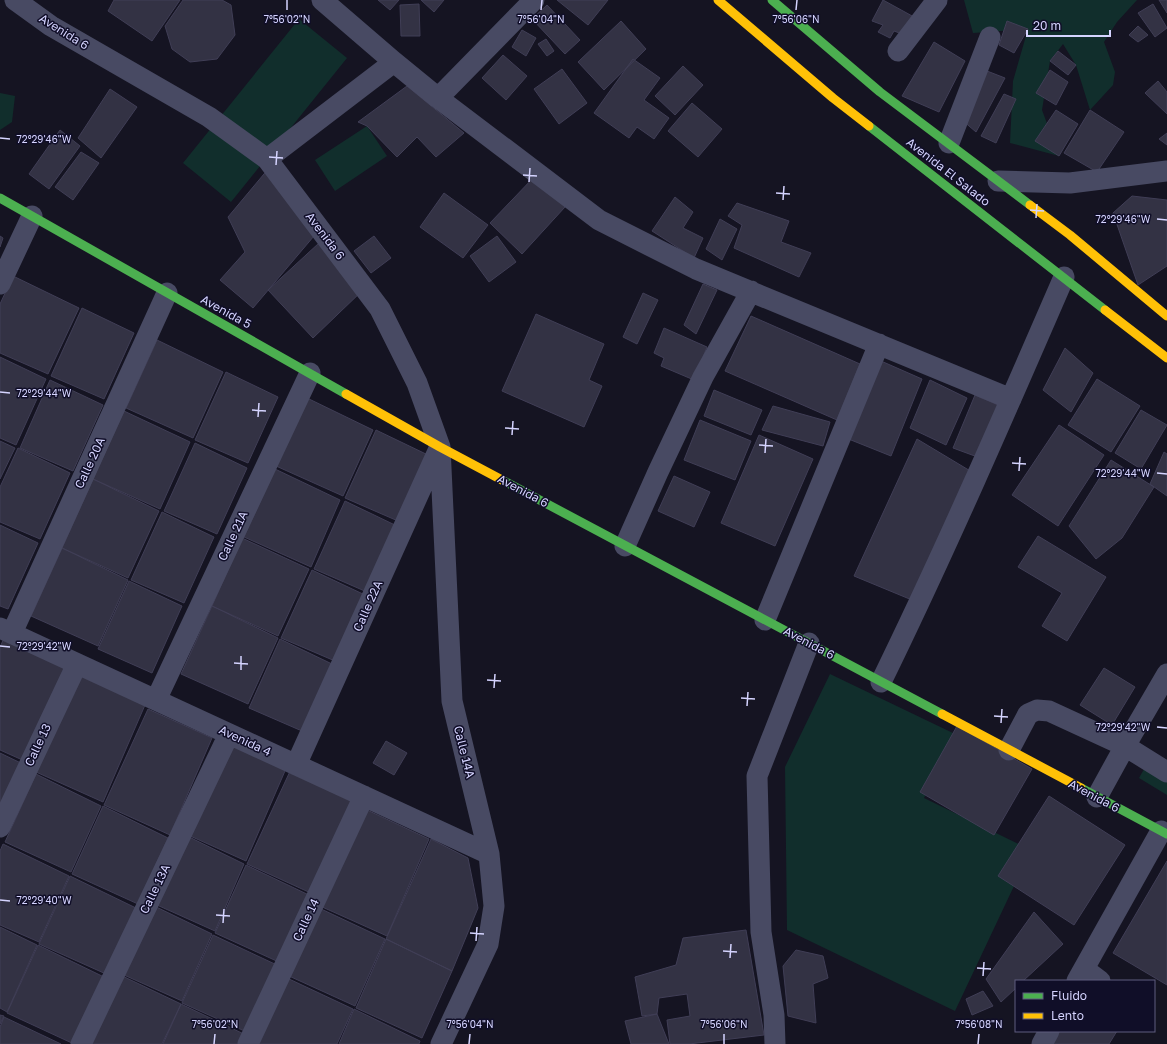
<svg xmlns="http://www.w3.org/2000/svg" width="1167" height="1044" font-family="'Golos Text',sans-serif">
	<rect width="100%" height="100%" fill="#151422"/>
	<path fill="#112e2c" d="M 964,0 L 1137,0 L 1117,22 L 1104,42 L 1115,72 L 1113,85 L 1090,110 L 1076,65 L 1063,44 L 1050,61 L 1042,110 L 1059,156 L 1010,143 L 1013,81 L 1028,29 L 973,33 Z
		M 299,19 L 347,58 L 231,202 L 183,163 Z
		M 0,93 L 15,96 L 12,122 L 0,130 Z
		M 367,126 L 387,156 L 335,191 L 315,160 Z
		M 830,674 L 955,734 L 924,798 L 1031,850 L 955,1011 L 787,930 L 785,767 Z
		M 1148,762 L 1167,774 L 1167,795 L 1139,778 Z"/>
	<path fill="#333244" stroke="#403e56" d="M 114,0 L 180,0 L 152,41 L 108,11 Z
		M 183,0 L 222,0 L 231,5 L 235,35 L 217,59 L 190,62 L 172,49 L 165,26 Z
		M 378,0 L 399,0 L 390,10 Z
		M 421,0 L 444,0 L 434,12 Z
		M 557,0 L 608,0 L 588,25 Z
		M 883,0 L 914,17 L 902,34 L 894,31 L 890,38 L 878,32 L 883,25 L 872,21 Z
		M 1159,0 L 1167,0 L 1167,13 Z
		M 419,4 L 420,36 L 401,36 L 400,5 Z
		M 1153,4 L 1167,28 L 1155,37 L 1138,13 Z
		M 547,5 L 580,40 L 565,54 L 532,19 Z
		M 621,21 L 646,49 L 604,90 L 578,62 Z
		M 1007,21 L 1028,29 L 1014,53 L 999,45 Z
		M 1138,26 L 1148,35 L 1138,42 L 1129,35 Z
		M 522,30 L 536,38 L 526,56 L 512,47 Z
		M 546,39 L 554,51 L 547,56 L 538,44 Z
		M 934,42 L 965,61 L 939,112 L 902,96 Z
		M 1058,51 L 1076,65 L 1068,75 L 1050,61 Z
		M 503,55 L 527,76 L 506,100 L 482,78 Z
		M 633,59 L 660,78 L 644,100 L 669,118 L 654,139 L 637,127 L 629,138 L 594,113 Z
		M 683,66 L 703,85 L 675,115 L 655,96 Z
		M 562,69 L 587,103 L 559,124 L 534,89 Z
		M 1050,70 L 1068,82 L 1056,105 L 1036,93 Z
		M 987,71 L 1005,78 L 976,132 L 962,120 Z
		M 1158,81 L 1167,92 L 1167,114 L 1145,93 Z
		M 407,86 L 464,133 L 436,157 L 417,137 L 397,157 L 367,126 L 358,122 Z
		M 110,89 L 137,107 L 101,158 L 78,138 Z
		M 1004,94 L 1016,99 L 996,143 L 981,136 Z
		M 692,103 L 722,129 L 698,157 L 668,131 Z
		M 1056,110 L 1078,124 L 1059,156 L 1035,141 Z
		M 1090,110 L 1124,132 L 1097,172 L 1064,153 Z
		M 60,130 L 80,146 L 49,189 L 29,174 Z
		M 1167,133 L 1167,145 L 1159,139 Z
		M 81,152 L 99,163 L 73,200 L 55,187 Z
		M 269,168 L 314,236 L 253,308 L 220,280 L 245,252 L 228,217 Z
		M 534,177 L 565,207 L 522,254 L 490,223 Z
		M 444,193 L 488,225 L 463,258 L 420,227 Z
		M 1132,196 L 1167,200 L 1167,266 L 1138,285 L 1113,213 Z
		M 675,197 L 693,212 L 683,228 L 703,238 L 694,258 L 652,231 Z
		M 737,203 L 789,221 L 781,242 L 811,253 L 799,277 L 734,248 L 742,225 L 728,216 Z
		M 720,219 L 737,229 L 722,260 L 706,249 Z
		M 0,236 L 3,238 L 0,247 Z
		M 374,236 L 391,258 L 371,273 L 354,251 Z
		M 497,236 L 516,262 L 489,282 L 470,256 Z
		M 319,243 L 363,290 L 313,338 L 268,290 Z
		M 13,276 L 79,308 L 48,374 L 0,353 L 0,304 Z
		M 703,284 L 717,290 L 696,334 L 684,325 Z
		M 643,293 L 658,300 L 637,344 L 623,337 Z
		M 82,308 L 134,333 L 104,399 L 51,376 Z
		M 536,314 L 604,344 L 589,380 L 602,386 L 584,427 L 502,391 Z
		M 751,316 L 860,364 L 837,420 L 725,371 Z
		M 664,328 L 707,347 L 694,380 L 661,366 L 664,358 L 654,353 Z
		M 157,340 L 223,372 L 193,438 L 126,408 Z
		M 1065,348 L 1093,373 L 1071,412 L 1043,390 Z
		M 0,357 L 46,379 L 16,445 L 0,438 Z
		M 881,361 L 922,379 L 891,456 L 846,438 Z
		M 226,372 L 278,397 L 248,463 L 195,440 Z
		M 1097,379 L 1140,406 L 1111,452 L 1068,425 Z
		M 50,380 L 103,405 L 73,471 L 20,448 Z
		M 930,380 L 967,398 L 946,445 L 910,428 Z
		M 714,390 L 762,410 L 751,435 L 704,416 Z
		M 975,395 L 1005,408 L 983,459 L 953,448 Z
		M 307,398 L 373,430 L 343,496 L 276,466 Z
		M 773,406 L 830,422 L 823,446 L 762,430 Z
		M 1141,410 L 1167,425 L 1141,469 L 1115,453 Z
		M 124,411 L 190,442 L 160,509 L 93,479 Z
		M 700,420 L 751,441 L 735,480 L 684,460 Z
		M 1059,425 L 1104,455 L 1058,526 L 1012,495 Z
		M 376,430 L 428,455 L 398,521 L 345,498 Z
		M 759,435 L 813,459 L 775,546 L 721,523 Z
		M 917,439 L 972,472 L 912,600 L 854,576 Z
		M 0,441 L 15,448 L 0,479 Z
		M 195,443 L 247,468 L 217,534 L 164,511 Z
		M 18,448 L 70,473 L 40,539 L 0,522 L 0,487 Z
		M 1164,452 L 1167,454 L 1167,496 L 1150,484 Z
		M 1111,460 L 1154,487 L 1122,538 L 1096,559 L 1069,526 Z
		M 275,469 L 340,500 L 311,567 L 244,537 Z
		M 674,476 L 710,492 L 694,527 L 658,511 Z
		M 93,479 L 159,511 L 128,578 L 62,548 Z
		M 345,501 L 397,526 L 367,592 L 314,569 Z
		M 162,512 L 214,537 L 184,603 L 131,580 Z
		M 0,525 L 38,543 L 8,609 L 0,606 Z
		M 1038,536 L 1106,577 L 1067,641 L 1042,626 L 1062,593 L 1018,567 Z
		M 242,538 L 309,569 L 278,636 L 212,606 Z
		M 62,548 L 128,580 L 98,646 L 31,616 Z
		M 312,570 L 365,595 L 335,661 L 281,638 Z
		M 129,581 L 182,606 L 152,673 L 98,649 Z
		M 212,606 L 278,638 L 248,704 L 181,674 Z
		M 5,636 L 69,666 L 27,762 L 0,750 L 0,647 Z
		M 280,639 L 332,664 L 302,731 L 249,708 Z
		M 1104,668 L 1135,687 L 1112,725 L 1080,705 Z
		M 81,675 L 145,705 L 103,802 L 36,772 Z
		M 148,709 L 212,738 L 170,835 L 104,805 Z
		M 957,726 L 1032,769 L 994,835 L 920,792 Z
		M 224,734 L 288,764 L 246,861 L 179,831 Z
		M 386,741 L 407,753 L 394,775 L 373,763 Z
		M 0,753 L 25,765 L 0,820 Z
		M 292,767 L 355,797 L 313,894 L 247,864 Z
		M 36,774 L 101,806 L 71,872 L 5,842 Z
		M 1049,796 L 1125,845 L 1074,925 L 998,876 Z
		M 103,806 L 168,838 L 138,904 L 72,874 Z
		M 365,809 L 429,839 L 387,936 L 320,906 Z
		M 179,832 L 244,864 L 215,931 L 148,901 Z
		M 431,839 L 468,858 L 478,908 L 452,971 L 386,939 Z
		M 3,844 L 69,876 L 39,942 L 0,925 L 0,851 Z
		M 1167,861 L 1167,985 L 1113,953 Z
		M 246,865 L 311,896 L 281,963 L 215,933 Z
		M 70,876 L 136,908 L 106,974 L 39,944 Z
		M 146,902 L 212,934 L 182,1001 L 115,971 Z
		M 319,908 L 385,939 L 355,1006 L 289,976 Z
		M 1034,912 L 1063,944 L 1023,981 L 1016,981 L 1016,988 L 1001,1002 L 986,979 Z
		M 0,927 L 37,945 L 7,1012 L 0,1008 Z
		M 746,930 L 764,1035 L 689,1044 L 670,1044 L 667,1020 L 690,1016 L 687,994 L 659,998 L 657,1014 L 642,1016 L 635,977 L 676,965 L 683,938 Z
		M 213,935 L 279,966 L 249,1033 L 182,1003 Z
		M 386,939 L 452,971 L 422,1038 L 356,1008 Z
		M 38,945 L 104,977 L 74,1044 L 7,1013 Z
		M 796,950 L 823,956 L 828,978 L 813,984 L 816,1023 L 788,1016 L 783,966 Z
		M 114,972 L 181,1004 L 162,1044 L 91,1044 Z
		M 287,978 L 353,1009 L 337,1044 L 257,1044 Z
		M 983,991 L 993,1006 L 972,1015 L 966,999 Z
		M 181,1004 L 248,1036 L 244,1044 L 163,1044 Z
		M 354,1009 L 420,1041 L 419,1044 L 339,1044 Z
		M 657,1014 L 669,1044 L 631,1044 L 625,1021 Z
		M 0,1015 L 4,1016 L 0,1024 Z
		M 4,1017 L 61,1044 L 0,1044 L 0,1027 Z
		M 1060,1031 L 1117,1031 L 1109,1044 L 1052,1044 Z"/>
	<g fill="none" stroke-linecap="round" stroke-linejoin="round">
		<path stroke="#484a63" stroke-width="21" d="M 15,0 L 51,26 L 209,117 L 267,159 L 380,309 L 417,383 L 440,447 L 452,701 L 489,854 L 494,906 L 488,944 L 441,1044
			M 322,0 L 394,62 L 438,98 L 599,220 L 696,269 L 1011,399
			M 898,51 L 937,0
			M 438,98 L 534,0
			M 949,143 L 990,37
			M 267,159 L 394,62
			M 998,181 L 1070,183 L 1167,171
			M 0,284 L 32,216
			M 625,546 L 658,472 L 703,377 L 751,291
			M 765,620 L 879,344
			M 0,628 L 489,854
			M 12,633 L 167,293
			M 881,682 C 946,549 1005,413 1064,277
			M 156,700 L 310,373
			M 1009,750 L 1028,714 L 1037,710 L 1049,711 L 1125,746 L 1167,772
			M 296,765 L 438,451
			M 1097,797 L 1125,746 L 1167,674
			M 0,827 L 77,664
			M 1084,969 L 1100,981
			M 1077,981 L 1161,831
			M 81,1044 L 229,734
			M 248,1044 L 364,796
			M 775,1044 L 774,1015 L 761,932 L 757,776 L 809,643
			M 1042,1044 L 1049,1031"/>
		<path stroke="#4caf50" stroke-width="9" d="M 772,0 L 880,92 L 1030,205
			M 869,126 L 1105,310
			M 0,198 L 346,394
			M 502,480 L 942,714
			M 1081,788 L 1167,834"/>
		<path stroke="#ffc107" stroke-width="9" d="M 718,0 L 833,98 L 869,126
			M 1030,205 L 1070,235 L 1167,316
			M 1105,310 L 1167,358
			M 346,394 L 440,447 L 502,480
			M 942,714 L 1081,788"/>
	</g>
	<path fill="none" stroke="#d5d4ff" stroke-width="1.5" d="M 287,10 L 287,0M 541,10 L 542,0M 796,10 L 797,0M 0,138 L 10,139M 269,157 L 283,158M 276,165 L 277,151M 523,175 L 537,176M 529,182 L 530,168M 776,193 L 790,194M 783,200 L 784,186M 1030,210 L 1044,211M 1036,218 L 1037,204M 1157,219 L 1167,220M 0,392 L 10,393M 252,410 L 266,411M 258,417 L 259,403M 505,428 L 519,429M 512,435 L 513,421M 759,445 L 773,446M 765,453 L 766,439M 1012,463 L 1026,464M 1019,471 L 1020,457M 1157,473 L 1167,474M 0,646 L 10,647M 234,663 L 248,664M 241,670 L 241,656M 487,680 L 501,681M 494,688 L 495,674M 741,698 L 755,699M 747,706 L 748,692M 994,716 L 1008,717M 1001,723 L 1002,709M 1157,727 L 1167,728M 0,900 L 10,901M 216,915 L 230,916M 223,923 L 224,909M 470,933 L 484,934M 476,941 L 477,927M 723,951 L 737,952M 730,958 L 731,944M 977,968 L 991,969M 983,976 L 984,962M 214,1044 L 215,1034M 469,1044 L 470,1034M 724,1044 L 724,1034M 978,1044 L 979,1034"/>
	<g text-anchor="middle" stroke-width="3" stroke-linejoin="round" paint-order="stroke">
		<g font-size="12" fill="#d5d4ff" stroke="#100e28">
			<text transform="translate(64 32) rotate(32)" y="4">Avenida 6</text>
			<text transform="translate(948 172) rotate(38)" y="4">Avenida El Salado</text>
			<text transform="translate(325 236) rotate(53)" y="4">Avenida 6</text>
			<text transform="translate(226 312) rotate(29)" y="4">Avenida 5</text>
			<text transform="translate(90 463) rotate(-65)" y="4">Calle 20A</text>
			<text transform="translate(523 491) rotate(28)" y="4">Avenida 6</text>
			<text transform="translate(233 536) rotate(-65)" y="4">Calle 21A</text>
			<text transform="translate(368 606) rotate(-66)" y="4">Calle 22A</text>
			<text transform="translate(809 643) rotate(28)" y="4">Avenida 6</text>
			<text transform="translate(245 741) rotate(25)" y="4">Avenida 4</text>
			<text transform="translate(38 745) rotate(-65)" y="4">Calle 13</text>
			<text transform="translate(464 752) rotate(76)" y="4">Calle 14A</text>
			<text transform="translate(1094 796) rotate(28)" y="4">Avenida 6</text>
			<text transform="translate(155 889) rotate(-64)" y="4">Calle 13A</text>
			<text transform="translate(306 920) rotate(-65)" y="4">Calle 14</text>
		</g>
	</g>
	<g font-size="10" text-anchor="middle" fill="#d5d4ff" stroke="#100e28" stroke-width="3" stroke-linejoin="round" paint-order="stroke">
		<text x="287" y="23">7°56'02"N</text>
		<text x="541" y="23">7°56'04"N</text>
		<text x="796" y="23">7°56'06"N</text>
		<text x="44" y="143">72°29'46"W</text>
		<text x="1123" y="223">72°29'46"W</text>
		<text x="44" y="397">72°29'44"W</text>
		<text x="1123" y="477">72°29'44"W</text>
		<text x="44" y="650">72°29'42"W</text>
		<text x="1123" y="731">72°29'42"W</text>
		<text x="44" y="904">72°29'40"W</text>
		<text x="215" y="1028">7°56'02"N</text>
		<text x="470" y="1028">7°56'04"N</text>
		<text x="724" y="1028">7°56'06"N</text>
		<text x="979" y="1028">7°56'08"N</text>
	</g>
	<rect x="1015" y="980" width="140" height="52" fill="#100e28" stroke="#5f5d7e"/>
	<rect x="1023" y="993" width="20" height="6" fill="#4caf50" stroke="#5f5d7e"/>
	<text x="1051" y="1000" font-size="12" fill="#d5d4ff">Fluido</text>
	<rect x="1023" y="1013" width="20" height="6" fill="#ffc107" stroke="#5f5d7e"/>
	<text x="1051" y="1020" font-size="12" fill="#d5d4ff">Lento</text>
	<path d="M1027 30v6h83v-6" fill="none" stroke="#d5d4ff" stroke-width="2"/>
	<text x="1033" y="30" font-size="12" fill="#d5d4ff" stroke="#100e28" stroke-width="3" paint-order="stroke">20 m</text>
</svg>
